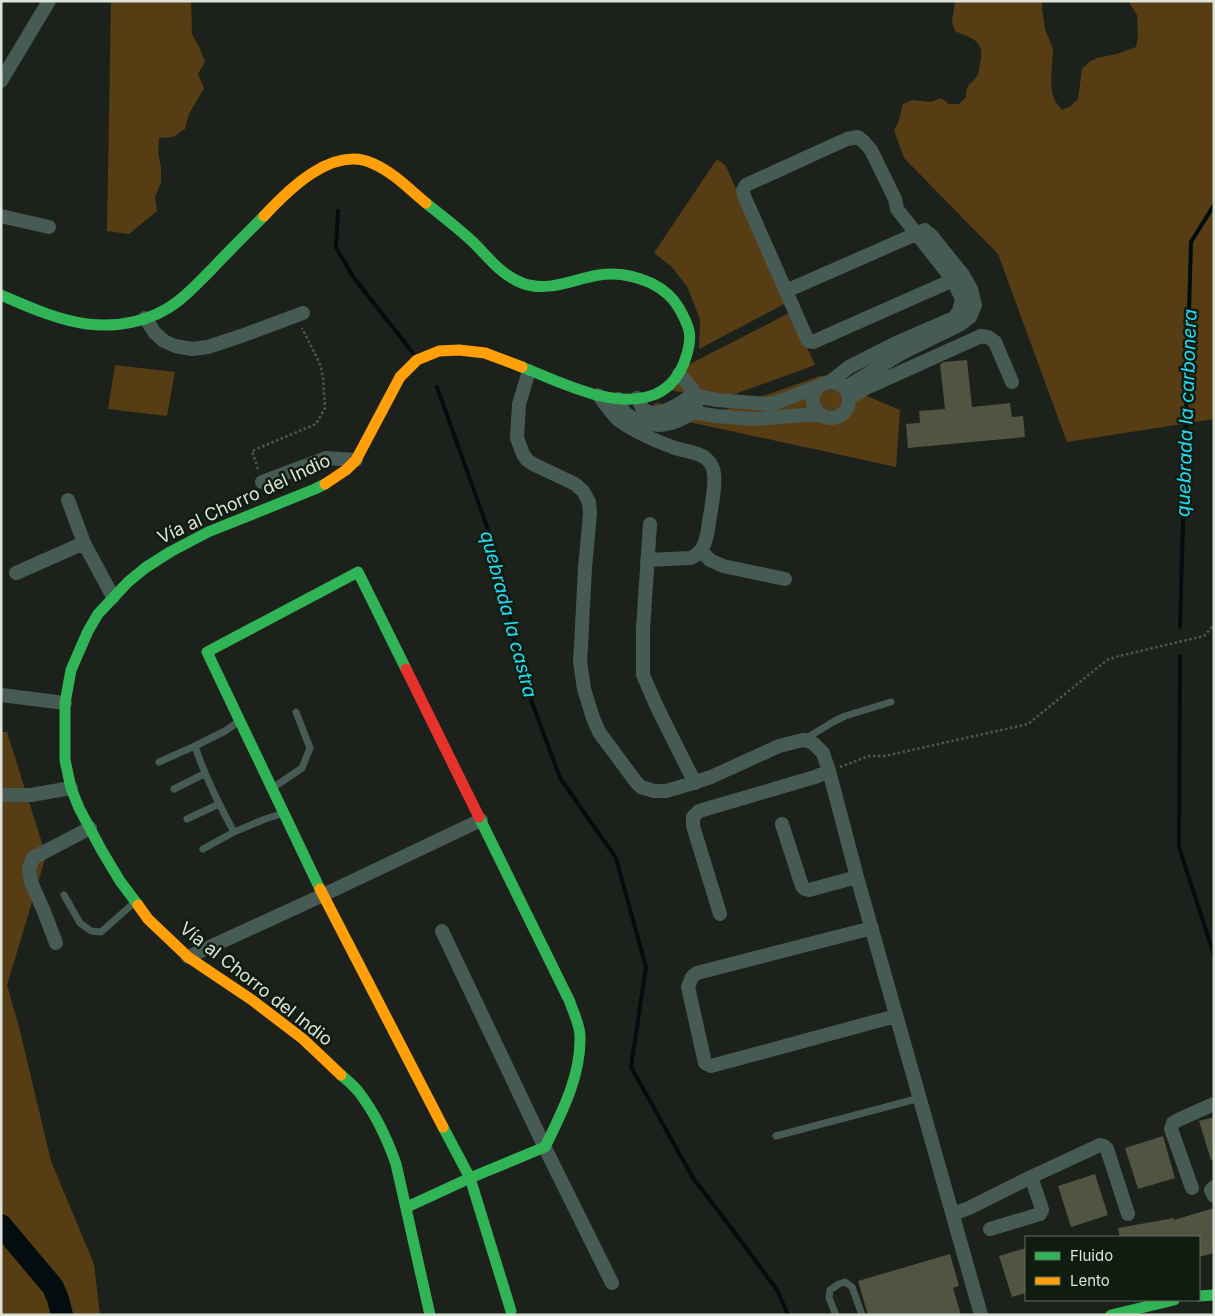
<svg xmlns="http://www.w3.org/2000/svg" width="1215" height="1316" font-family="Inter,sans-serif">
	<rect width="100%" height="100%" fill="#1c221b"/>
	<path fill="#573d14" d="M 111,1 L 191,1 L 192,34 L 199,47 L 205,62 L 198,74 L 204,88 L 189,114 L 185,129 L 173,137 L 159,138 L 158,152 L 161,167 L 161,182 L 155,197 L 157,211 L 129,234 L 107,231 Z
		M 955,1 L 1042,1 L 1042,9 L 1045,29 L 1053,49 L 1051,81 L 1052,92 L 1055,101 L 1062,110 L 1071,106 L 1078,99 L 1082,69 L 1089,62 L 1097,58 L 1117,54 L 1136,47 L 1138,36 L 1137,15 L 1128,1 L 1214,1 L 1214,419 L 1067,442 L 998,254 L 904,158 L 894,130 L 898,123 L 903,104 L 912,100 L 931,102 L 941,98 L 949,104 L 959,104 L 966,97 C 966,82 972,85 978,74 C 979,71 980,66 980,63 C 986,40 972,39 955,31 L 952,22 Z
		M 717,159 L 726,166 L 786,303 L 699,349 L 700,320 L 688,288 L 672,267 L 654,253 Z
		M 791,312 L 815,365 L 721,399 L 669,390 L 686,366 Z
		M 115,365 L 175,372 L 167,416 L 108,409 Z
		M 820,376 L 900,410 L 896,467 L 643,412 L 656,403 L 721,411 Z
		M 1,732 L 7,732 L 46,856 L 7,985 L 20,1031 L 51,1161 L 94,1264 L 100,1315 L 1,1315 Z"/>
	<g fill="none" stroke-linecap="round" stroke-linejoin="round">
		<path stroke="#030c0e" stroke-width="4" d="M 338,211 L 336,248 L 354,278 L 413,353
			M 437,387 L 500,563 L 519,667 L 560,778 L 616,858 L 646,967 L 631,1067 L 693,1178 L 729,1225 L 777,1290 L 788,1315
			M 1180,627 L 1191,242 L 1214,205
			M 1180,656 L 1179,847 L 1214,955"/>
		<path stroke="#030c0e" stroke-width="22" d="M 1,1225 L 53,1287 L 58,1299 L 62,1315"/>
	</g>
	<path fill="#515440" d="M 967,360 L 972,407 L 1010,403 L 1012,417 L 1023,416 L 1025,437 L 908,448 L 906,424 L 920,423 L 919,411 L 945,409 L 940,364 L 944,362 Z
		M 1214,1117 L 1214,1160 L 1211,1160 L 1199,1121 Z
		M 1163,1136 L 1175,1178 L 1138,1189 L 1125,1148 Z
		M 1095,1174 L 1108,1215 L 1071,1227 L 1058,1186 Z
		M 1214,1208 L 1214,1253 L 1199,1257 L 1199,1237 L 1120,1237 L 1118,1228 L 1174,1218 L 1174,1220 Z
		M 1026,1248 L 1026,1293 L 1012,1297 L 999,1256 Z
		M 950,1254 L 959,1286 L 953,1288 L 961,1315 L 868,1315 L 858,1281 Z"/>
	<g fill="none" stroke-linecap="round" stroke-linejoin="round">
		<path stroke="#495853" stroke-width="2.5" stroke-dasharray="2.5 2.5" stroke-linecap="butt" d="M 258,469 L 252,451 L 316,424 L 325,408 L 323,377 L 320,364 L 302,328
			M 840,767 L 869,756 L 885,756 L 1028,724 L 1107,660 L 1119,656 L 1204,636 L 1214,625"/>
		<path stroke="#475b55" stroke-width="7" d="M 238,722 L 225,731 L 195,746 C 205,777 218,803 234,832 L 265,819 L 284,813
			M 805,739 L 833,722 L 845,716 L 891,702
			M 159,762 L 195,746
			M 274,787 L 302,768 L 310,748 L 296,712
			M 174,789 L 204,774
			M 187,819 L 219,804
			M 203,849 L 234,832
			M 64,895 L 80,923 L 91,931 L 101,932 L 135,902
			M 776,1136 L 920,1098
			M 836,1315 L 829,1298 L 830,1290 L 839,1284 L 845,1282 L 852,1287 L 862,1315"/>
		<path stroke="#475b55" stroke-width="14" d="M 1,81 L 49,1
			M 1,216 L 49,227
			M 786,291 L 925,230
			M 145,318 L 155,333 L 164,341 L 175,346 L 192,349 L 208,347 L 241,336 L 303,313
			M 529,371 L 519,404 L 517,438 L 523,454 L 527,460 L 533,464 L 575,484 L 583,491 L 589,502 L 590,514 L 585,567 L 581,646 L 580,661 L 584,689 L 593,718 L 599,732 L 636,782 L 641,787 L 654,791 L 666,791 L 680,787 L 711,777 L 779,746 L 803,740 L 809,741 L 814,744 L 823,753 L 829,771 L 857,877 L 981,1315
			M 830,382 L 849,367 L 894,344 L 954,318 L 959,311 L 962,299 L 953,280 L 897,209 L 895,199 L 871,150 L 864,142 L 858,137 L 847,139 L 746,185 L 743,190 L 744,196 L 808,341 L 813,342 L 953,280 L 963,275
			M813 400a18 18 0 1 1 36 0a18 18 0 1 1-36 0Z
			M 845,388 L 900,354 L 961,324 L 970,317 L 975,305 L 971,289 L 963,275 L 930,234
			M 598,395 C 605,403 612,415 620,421 C 636,433 656,441 675,448 C 684,451 696,452 704,457 C 708,460 712,464 713,469 C 717,480 711,510 709,522 C 707,536 706,551 691,558 L 647,560
			M 695,396 L 717,400 L 766,404 L 775,403 L 819,386
			M 637,398 C 639,401 641,406 643,409 C 657,421 683,402 694,393
			M 849,398 L 868,387 L 981,336 L 988,337 L 995,342 L 1012,382
			M 618,399 C 620,403 622,409 625,413 C 634,420 647,424 658,425 C 665,425 671,423 677,421 C 691,415 701,409 694,392 C 691,386 684,380 679,374
			M 692,412 L 716,416 L 755,419 L 803,415 L 822,415
			M 262,482 L 326,458 L 356,460
			M 68,500 L 84,543 L 113,597
			M 650,524 L 643,629 L 643,675 L 657,707 L 695,783
			M 701,551 L 710,560 L 723,566 L 785,579
			M 16,573 L 84,543
			M 1,695 L 65,703
			M 1,795 L 31,795 L 71,788
			M 782,824 L 802,886 L 805,889 L 809,890 L 857,877
			M 720,914 L 693,826 L 693,817 L 699,811 L 815,777 L 829,771
			M 872,928 L 697,973 L 692,977 L 688,987 L 705,1063 L 711,1066 L 896,1016
			M 442,931 L 548,1154 L 612,1283
			M 56,943 L 43,909 L 31,882 L 29,869 L 33,858 L 90,828
			M 188,957 L 323,895 L 481,820
			M 1214,1187 L 1211,1190 L 1214,1196
			M 1192,1188 L 1171,1129 L 1173,1123 L 1178,1120 L 1214,1104
			M 953,1214 L 969,1208 L 1031,1177 L 1100,1145 L 1104,1146 L 1107,1149 L 1128,1214
			M 990,1229 L 1040,1214 L 1042,1210 L 1041,1206 L 1031,1177"/>
		<path stroke="#30b455" stroke-width="11" d="M 426,203 C 442,216 458,228 473,242 C 488,257 501,275 522,283 C 549,293 573,279 599,275 C 617,272 635,276 651,283 C 663,289 672,296 679,308 C 690,328 693,335 686,357 C 681,373 671,387 656,394 C 615,411 560,382 522,367
			M 1,295 C 29,307 57,320 87,324 C 119,328 152,321 177,302 C 189,293 200,281 211,270 C 228,252 246,234 264,216
			M 320,889 L 207,652 L 358,572 L 406,669
			M 138,905 L 120,881 L 102,851 L 79,808 L 71,788 L 65,760 L 65,703 L 71,670 L 88,631 L 98,614 L 128,582 L 145,568 L 170,552 L 208,532 L 315,489 L 325,484
			M 341,1075 C 347,1080 353,1085 358,1091 C 375,1113 387,1138 396,1164 L 430,1315
			M 443,1127 L 470,1178 L 511,1311
			M 407,1207 L 470,1178 L 545,1147 C 562,1112 581,1076 580,1036 C 580,1025 573,1012 570,1002 L 479,817
			M 1199,1296 L 1214,1295
			M 1111,1315 L 1174,1300"/>
		<path stroke="#ff9f0a" stroke-width="11" d="M 264,216 C 289,189 334,144 374,164 C 394,173 410,190 426,203
			M 325,484 L 346,470 L 356,460 L 400,377 L 417,360 L 439,351 L 459,350 L 485,353 L 522,367
			M 320,889 L 443,1127
			M 138,905 L 148,919 L 188,957 L 252,1000 L 303,1039 L 341,1075"/>
		<path stroke="#e5322d" stroke-width="11" d="M 406,669 L 479,817"/>
	</g>
	<g text-anchor="middle" stroke-width="5" stroke-linejoin="round" paint-order="stroke">
		<g font-size="18" fill="#dce4da" stroke="#101c0f">
			<text transform="translate(244 499) rotate(-25)" y="6">Vía al Chorro del Indio</text>
			<text transform="translate(256 984) rotate(38)" y="6">Vía al Chorro del Indio</text>
		</g>
		<g font-size="19" font-style="italic" fill="#23ddf6" stroke="#101c0f">
			<text transform="translate(1186 413) rotate(-88)" y="7">quebrada la carbonera</text>
			<text transform="translate(509 614) rotate(75)" y="7">quebrada la castra</text>
		</g>
	</g>
	<rect width="1215" height="1316" fill="none" stroke="#dce4da" stroke-width="5"/>
	<rect x="1025" y="1236" width="175" height="65" fill="#101c0f" stroke="#626c60"/>
	<rect x="1035" y="1252" width="25" height="8" fill="#30b455" stroke="#626c60"/>
	<text x="1070" y="1261" font-size="15" fill="#dce4da">Fluido</text>
	<rect x="1035" y="1277" width="25" height="8" fill="#ff9f0a" stroke="#626c60"/>
	<text x="1070" y="1286" font-size="15" fill="#dce4da">Lento</text>
</svg>
